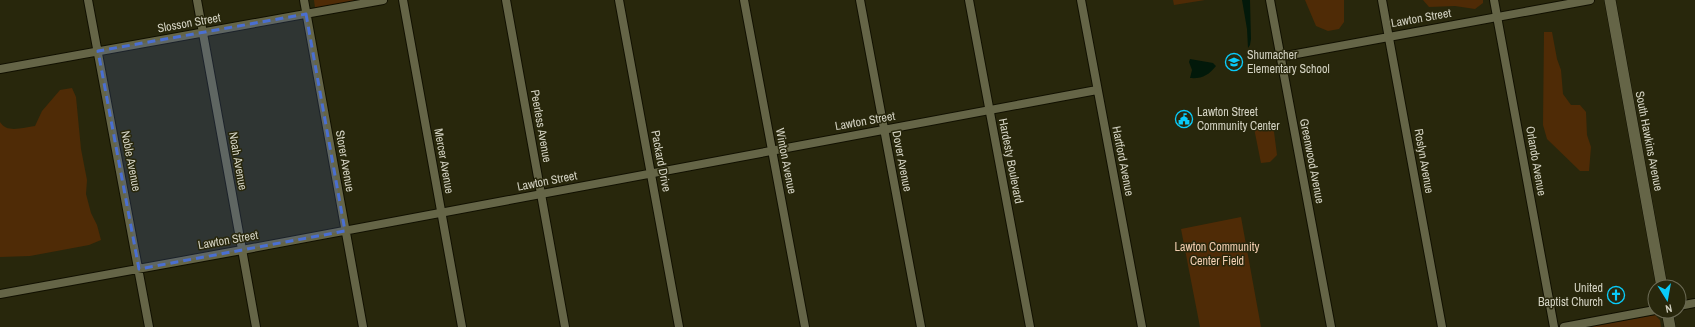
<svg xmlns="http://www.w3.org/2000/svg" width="1695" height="327" font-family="'Archivo Narrow',sans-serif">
	<rect width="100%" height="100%" fill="#28270c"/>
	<path fill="#4f2b06" d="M 314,0 L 361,0 L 315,8 Z
		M 1173,0 L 1205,0 L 1174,5 Z
		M 1305,0 L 1344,0 L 1344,22 L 1339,29 L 1328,31 L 1316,26 Z
		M 1423,0 L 1483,0 L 1483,3 L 1475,9 L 1455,6 L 1429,7 Z
		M 1544,32 L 1552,32 L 1557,59 L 1561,70 L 1563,94 L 1571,105 L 1580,105 L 1586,112 L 1587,135 L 1591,147 L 1589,171 L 1580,171 L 1547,139 L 1543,125 Z
		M 72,88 L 76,97 L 81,149 L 87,180 L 86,194 L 91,213 L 97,225 L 101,240 L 89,245 L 30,256 L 0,257 L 0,122 C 7,134 24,127 35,126 L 42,111 L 60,90 Z
		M 1273,124 L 1277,155 L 1270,162 L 1261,163 L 1254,128 Z
		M 1241,217 L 1261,327 L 1200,327 L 1181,229 Z
		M 1655,315 L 1660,320 L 1661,327 L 1589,327 Z"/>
	<path fill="#02190a" d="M 1242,0 L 1250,0 L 1251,39 L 1250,45 L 1248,48 L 1247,29 Z
		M 1190,59 L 1213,63 L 1216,66 C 1209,75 1202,79 1190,78 L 1192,70 L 1189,62 Z"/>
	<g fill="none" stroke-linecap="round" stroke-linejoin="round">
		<g stroke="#111000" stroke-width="10">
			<path id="street" d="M 88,0 L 149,327
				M 197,0 L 256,327
				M 304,0 L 363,327
				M 403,0 L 462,327
				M 506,0 L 565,327
				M 619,0 L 679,327
				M 744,0 L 805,327
				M 860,0 L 921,327
				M 969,0 L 1030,327
				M 1081,0 L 1142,327
				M 1270,0 L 1331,327
				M 1382,0 L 1442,327
				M 1494,0 L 1554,327
				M 1280,57 L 1590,0
				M 0,69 L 383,0
				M 0,294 L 242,250 L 1097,90
				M 1679,306 L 1695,303
				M 1564,327 L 1655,310"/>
		</g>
		<g stroke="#111000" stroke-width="12">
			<path id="secondary" d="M 1610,0 L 1662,287
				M 1667,311 L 1670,327"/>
		</g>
		<use href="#street" stroke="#656547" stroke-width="8"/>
		<use href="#secondary" stroke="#656547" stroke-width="11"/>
	</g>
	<path fill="#4a6fd2" fill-opacity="0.2" stroke="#4a6fd2" stroke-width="3" stroke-dasharray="8 5" stroke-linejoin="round" d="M 306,14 L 345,231 L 139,269 L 98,51 Z"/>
	<defs>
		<g id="school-ring" transform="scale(0.9)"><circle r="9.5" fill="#28270c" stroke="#09cbfa" stroke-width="1.5"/><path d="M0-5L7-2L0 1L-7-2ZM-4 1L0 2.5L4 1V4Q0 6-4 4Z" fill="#09cbfa"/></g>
		<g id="civic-ring" transform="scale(0.9)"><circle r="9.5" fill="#28270c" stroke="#09cbfa" stroke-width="1.5"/><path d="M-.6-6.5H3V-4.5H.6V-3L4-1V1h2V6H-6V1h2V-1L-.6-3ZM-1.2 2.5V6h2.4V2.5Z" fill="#09cbfa"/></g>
		<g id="church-ring" transform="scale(0.9)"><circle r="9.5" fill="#28270c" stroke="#09cbfa" stroke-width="1.5"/><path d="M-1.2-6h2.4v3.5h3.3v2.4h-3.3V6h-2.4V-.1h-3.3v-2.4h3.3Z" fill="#09cbfa"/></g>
	</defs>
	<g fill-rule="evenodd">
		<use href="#school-ring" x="1234" y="62"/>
		<use href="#civic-ring" x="1184" y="119"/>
		<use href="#church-ring" x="1616" y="295"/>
	</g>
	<g text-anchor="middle" stroke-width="3" stroke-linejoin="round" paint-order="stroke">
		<g font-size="12" fill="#d3d2c2" stroke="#28270c">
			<text transform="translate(1421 18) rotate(-10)" y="4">Lawton Street</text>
			<text transform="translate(189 23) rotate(-10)" y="4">Slosson Street</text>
			<text transform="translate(865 121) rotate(-10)" y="4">Lawton Street</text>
			<text transform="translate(541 126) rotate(80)" y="4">Peerless Avenue</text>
			<text transform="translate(1649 141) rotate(79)" y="4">South Hawkins Avenue</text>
			<text transform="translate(131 161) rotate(79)" y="4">Noble Avenue</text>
			<text transform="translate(238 161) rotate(80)" y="4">Noah Avenue</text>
			<text transform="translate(345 161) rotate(80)" y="4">Storer Avenue</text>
			<text transform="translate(444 161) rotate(80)" y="4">Mercer Avenue</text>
			<text transform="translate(661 161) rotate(79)" y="4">Packard Drive</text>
			<text transform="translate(786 161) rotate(79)" y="4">Winton Avenue</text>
			<text transform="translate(902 161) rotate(79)" y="4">Dover Avenue</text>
			<text transform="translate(1011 161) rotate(79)" y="4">Hardesty Boulevard</text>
			<text transform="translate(1123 161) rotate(79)" y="4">Hartford Avenue</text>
			<text transform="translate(1312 161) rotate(79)" y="4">Greenwood Avenue</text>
			<text transform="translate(1424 161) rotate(80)" y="4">Roslyn Avenue</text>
			<text transform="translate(1536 161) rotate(80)" y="4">Orlando Avenue</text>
			<text transform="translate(547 181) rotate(-11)" y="4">Lawton Street</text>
			<text transform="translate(228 240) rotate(-10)" y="4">Lawton Street</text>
		</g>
		<g font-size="12" fill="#d3d2c2" stroke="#28270c" text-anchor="start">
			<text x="1247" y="59">Shumacher<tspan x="1247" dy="14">Elementary School</tspan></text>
			<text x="1197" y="116">Lawton Street<tspan x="1197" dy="14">Community Center</tspan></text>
			<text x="1603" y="292" text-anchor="end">United<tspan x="1603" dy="14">Baptist Church</tspan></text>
		</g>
		<g font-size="12" fill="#f2ceb1" stroke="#28270c">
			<text x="1217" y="251">Lawton Community<tspan x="1217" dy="14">Center Field</tspan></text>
		</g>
	</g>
	<g transform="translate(1667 299) rotate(169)"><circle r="19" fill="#28270c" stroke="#6c6b55"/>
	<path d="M0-3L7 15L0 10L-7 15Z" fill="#09cbfa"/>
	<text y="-6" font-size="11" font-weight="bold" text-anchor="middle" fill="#d3d2c2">N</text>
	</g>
</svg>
